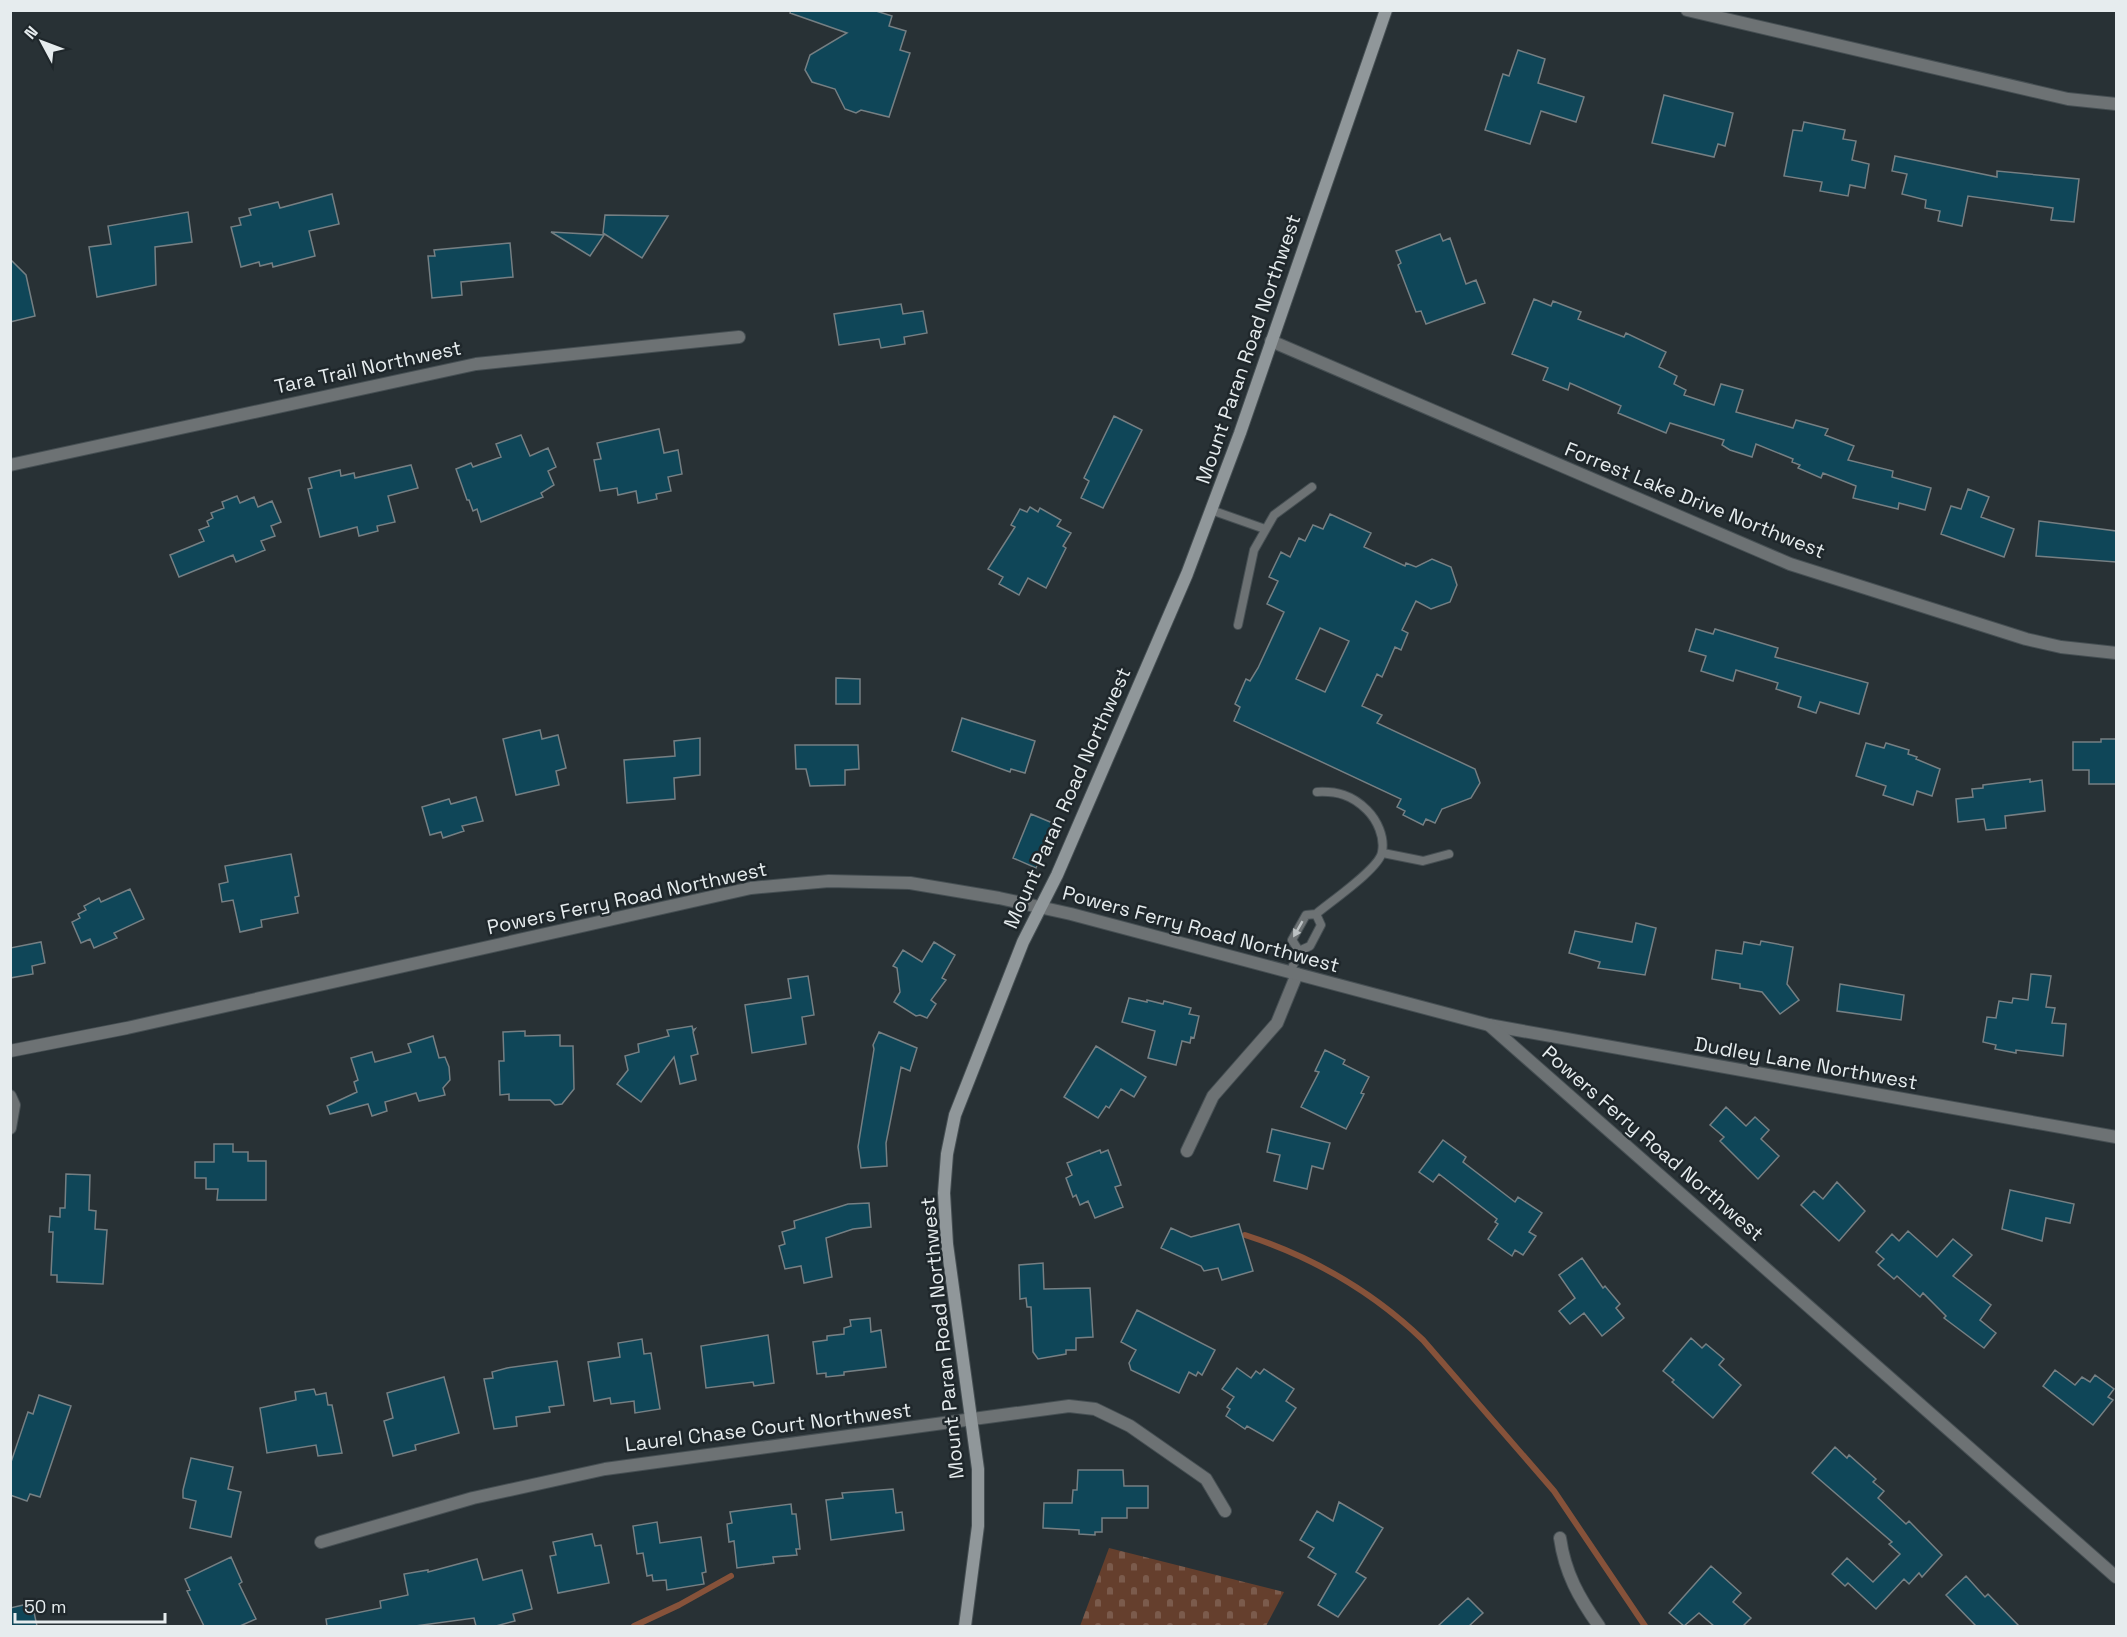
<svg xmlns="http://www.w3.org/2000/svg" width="2127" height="1637" font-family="'Space Grotesk',sans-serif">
	<defs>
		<pattern id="cemetery-stones" width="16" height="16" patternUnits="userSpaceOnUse" patternTransform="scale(1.5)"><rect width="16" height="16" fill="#653f2d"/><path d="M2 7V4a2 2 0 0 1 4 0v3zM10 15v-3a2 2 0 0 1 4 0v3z" fill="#7b5b4c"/></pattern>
	</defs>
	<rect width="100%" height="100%" fill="#283135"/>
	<path fill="url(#cemetery-stones)" d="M 1109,1548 L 1284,1592 L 1266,1626 L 1080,1626 Z"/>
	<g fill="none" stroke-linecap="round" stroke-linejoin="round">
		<path stroke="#86523a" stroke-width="6" d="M 1245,1235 C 1313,1257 1371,1290 1423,1340 L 1554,1491 L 1645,1626
			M 634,1626 L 679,1605 L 731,1576"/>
	</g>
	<path fill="#0f4658" stroke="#757f83" stroke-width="1.5" fill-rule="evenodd" d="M 791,10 L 873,10 L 892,16 L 889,26 L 906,31 L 900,50 L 910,53 L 889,117 L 861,110 L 856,113 L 845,109 L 835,89 L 812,82 L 805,70 L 810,55 L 847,33 L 790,13 Z
		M 1518,50 L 1545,59 L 1538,83 L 1584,97 L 1576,122 L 1541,111 L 1530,144 L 1485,130 L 1503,74 L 1509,76 Z
		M 1664,95 L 1733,113 L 1725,146 L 1718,144 L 1714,157 L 1652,143 Z
		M 1804,122 L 1845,130 L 1843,139 L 1856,141 L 1852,160 L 1869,164 L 1865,188 L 1850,185 L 1848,196 L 1820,191 L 1822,182 L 1784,176 L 1793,130 L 1802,131 Z
		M 1895,156 L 1997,177 L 1997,171 L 2079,179 L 2074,222 L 2051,220 L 2053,208 L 1968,196 L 1962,226 L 1938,221 L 1940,211 L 1925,208 L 1926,200 L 1902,194 L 1907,174 L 1892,171 Z
		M 332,194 L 339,224 L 309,231 L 315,256 L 273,267 L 272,263 L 260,266 L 259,262 L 241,267 L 231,227 L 241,225 L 239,218 L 251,215 L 249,209 L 278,202 L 280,208 Z
		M 188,212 L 192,242 L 155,247 L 156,285 L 97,297 L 89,247 L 111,244 L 108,226 Z
		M 605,215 L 668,216 L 642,258 L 603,233 Z
		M 551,232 L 604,235 L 590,256 Z
		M 1440,234 L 1443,241 L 1450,238 L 1466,284 L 1476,280 L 1485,303 L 1426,324 L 1421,311 L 1416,312 L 1398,265 L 1401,263 L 1396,251 Z
		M 510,243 L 513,277 L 461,282 L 462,295 L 432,298 L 428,256 L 435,256 L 434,250 Z
		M 10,259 L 26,275 L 35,316 L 10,322 Z
		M 1534,299 L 1551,306 L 1553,301 L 1581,312 L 1578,319 L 1624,337 L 1626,333 L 1666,352 L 1659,367 L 1677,376 L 1674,384 L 1686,390 L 1684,395 L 1714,405 L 1721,384 L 1743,390 L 1736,412 L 1793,428 L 1796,420 L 1828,429 L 1825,435 L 1854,446 L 1848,460 L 1893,471 L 1892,477 L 1931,488 L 1925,510 L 1899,503 L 1898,509 L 1853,498 L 1856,486 L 1823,473 L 1821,478 L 1798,468 L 1800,465 L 1792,462 L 1793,459 L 1756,444 L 1752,457 L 1730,450 L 1722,445 L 1724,440 L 1670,423 L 1666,433 L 1618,413 L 1621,406 L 1570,383 L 1568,390 L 1543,380 L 1548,368 L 1512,354 Z
		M 901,304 L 903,314 L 923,311 L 927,333 L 904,337 L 905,344 L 881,348 L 879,339 L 839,345 L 834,314 Z
		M 1114,416 L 1142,430 L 1103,508 L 1081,498 L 1089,481 L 1084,478 Z
		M 659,429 L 664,453 L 678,450 L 682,474 L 668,477 L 671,491 L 656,494 L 657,499 L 638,503 L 636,491 L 618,495 L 617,488 L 600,491 L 594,460 L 601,459 L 597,443 Z
		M 521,435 L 530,456 L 548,448 L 556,467 L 548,471 L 554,485 L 541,493 L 543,497 L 481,522 L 477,509 L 473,511 L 469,500 L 467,500 L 456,469 L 471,463 L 473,467 L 501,457 L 496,444 Z
		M 411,465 L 418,488 L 388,496 L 395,522 L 377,526 L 378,531 L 359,536 L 357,527 L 320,537 L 308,489 L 312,488 L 309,478 L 340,470 L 341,476 L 354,473 L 355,478 Z
		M 1968,489 L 1989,497 L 1981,517 L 2014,529 L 2004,557 L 1941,534 L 1951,506 L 1961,509 Z
		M 237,496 L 240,503 L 254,497 L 258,507 L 272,501 L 281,522 L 271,526 L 275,536 L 261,541 L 265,550 L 236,562 L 233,555 L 179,577 L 170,555 L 204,541 L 199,530 L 209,526 L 207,521 L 213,518 L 211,513 L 224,508 L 222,502 Z
		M 1030,507 L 1038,512 L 1040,508 L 1061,520 L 1057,526 L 1071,533 L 1063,546 L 1066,548 L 1046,588 L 1028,578 L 1019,595 L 999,584 L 1003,577 L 988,569 L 1015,527 L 1011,525 L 1020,509 L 1027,512 Z
		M 1330,514 L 1371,533 L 1364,547 L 1405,566 L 1406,563 L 1416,567 L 1432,559 L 1451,567 L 1457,585 L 1450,602 L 1431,609 L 1416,601 L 1402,630 L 1408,633 L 1401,650 L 1395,647 L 1382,677 L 1377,674 L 1362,706 L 1382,715 L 1377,723 L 1475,769 L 1480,783 L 1471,798 L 1442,809 L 1435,823 L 1426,819 L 1423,825 L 1403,815 L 1405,811 L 1397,807 L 1401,799 L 1234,721 L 1240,707 L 1235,704 L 1246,679 L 1250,681 L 1258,668 L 1284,612 L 1267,604 L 1278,581 L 1269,577 L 1281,552 L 1290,557 L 1299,538 L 1305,541 L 1313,525 L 1323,529 ZM 1320,628 L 1349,641 L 1325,692 L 1296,679 Z
		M 2039,521 L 2116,531 L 2116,562 L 2036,556 Z
		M 1696,629 L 1713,634 L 1715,629 L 1778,648 L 1775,657 L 1868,683 L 1859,714 L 1820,702 L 1816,713 L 1798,707 L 1801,697 L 1776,689 L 1778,683 L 1736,670 L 1733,681 L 1701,671 L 1706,656 L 1689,651 Z
		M 836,678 L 860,679 L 860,704 L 836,704 Z
		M 962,718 L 1035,741 L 1025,773 L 1011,769 L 1010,772 L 952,751 Z
		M 540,730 L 542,739 L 558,735 L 566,768 L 556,771 L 559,785 L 516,795 L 503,739 Z
		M 700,738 L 700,775 L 674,778 L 675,799 L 627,803 L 624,760 L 675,756 L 674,741 Z
		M 2101,739 L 2116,739 L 2116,784 L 2089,784 L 2089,770 L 2073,770 L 2073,742 L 2101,742 Z
		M 1866,743 L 1884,748 L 1886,743 L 1909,750 L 1908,754 L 1917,757 L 1916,759 L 1940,769 L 1932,796 L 1917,791 L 1913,805 L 1883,795 L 1886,786 L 1856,776 Z
		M 795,745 L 858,745 L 859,769 L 845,770 L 845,785 L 810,786 L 806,769 L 796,769 Z
		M 2030,779 L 2030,782 L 2042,780 L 2045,811 L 2005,816 L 2006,828 L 1986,830 L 1984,819 L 1958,822 L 1956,799 L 1973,797 L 1972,789 L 1983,788 L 1983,785 Z
		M 476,797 L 483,821 L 462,826 L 464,831 L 443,838 L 441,832 L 430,835 L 422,807 L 449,799 L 451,804 Z
		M 1031,814 L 1055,824 L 1036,868 L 1013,858 Z
		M 291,854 L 299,896 L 295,897 L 298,913 L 261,920 L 262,927 L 240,932 L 233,900 L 222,902 L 219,884 L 228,882 L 225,866 Z
		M 130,889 L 144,919 L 114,933 L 117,938 L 94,948 L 90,939 L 81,943 L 72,922 L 80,918 L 78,914 L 86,910 L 84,906 L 99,898 L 101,902 Z
		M 1636,923 L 1656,928 L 1645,975 L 1598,968 L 1600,962 L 1569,953 L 1575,931 L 1632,942 Z
		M 1761,941 L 1793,947 L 1787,984 L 1799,1000 L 1780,1014 L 1762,992 L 1740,988 L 1740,984 L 1712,979 L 1716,950 L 1742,954 L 1744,942 L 1760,945 Z
		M 41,942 L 45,963 L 32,966 L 33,974 L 10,978 L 10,948 Z
		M 934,942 L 955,955 L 942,978 L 946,980 L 931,1000 L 936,1004 L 927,1018 L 920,1015 L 916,1016 L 894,1002 L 900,992 L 897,968 L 893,966 L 903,950 L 922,962 Z
		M 2031,974 L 2051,976 L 2046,1007 L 2055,1008 L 2052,1023 L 2066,1024 L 2063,1056 L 2016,1050 L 2016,1053 L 1995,1049 L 1996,1045 L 1983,1042 L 1987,1017 L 1996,1018 L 1999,1001 L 2012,1003 L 2013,998 L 2028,1000 Z
		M 808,976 L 814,1015 L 802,1017 L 806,1044 L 752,1053 L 745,1005 L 791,998 L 788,979 Z
		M 1840,984 L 1904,995 L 1901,1020 L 1837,1011 Z
		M 1129,998 L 1147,1002 L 1147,1000 L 1163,1004 L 1164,1001 L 1191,1008 L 1189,1014 L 1199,1016 L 1194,1038 L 1191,1037 L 1190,1043 L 1182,1041 L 1176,1065 L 1148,1058 L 1155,1031 L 1122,1022 Z
		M 692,1026 L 693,1030 L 695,1029 L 693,1032 L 698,1054 L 691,1056 L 696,1080 L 680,1084 L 674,1057 L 641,1102 L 617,1084 L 628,1070 L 625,1056 L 639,1052 L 638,1044 L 669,1036 L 667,1030 Z
		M 525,1031 L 525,1036 L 560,1035 L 560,1046 L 573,1046 L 574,1089 L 562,1104 L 555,1105 L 550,1100 L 509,1100 L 509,1094 L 500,1095 L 499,1061 L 504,1061 L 503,1032 Z
		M 879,1032 L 917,1048 L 910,1071 L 901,1067 L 886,1143 L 887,1166 L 861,1168 L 858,1147 L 874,1049 L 873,1045 Z
		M 433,1036 L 439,1058 L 445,1057 L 449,1067 L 450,1080 L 443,1088 L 445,1095 L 419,1101 L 416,1093 L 385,1102 L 387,1111 L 372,1116 L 368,1104 L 330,1114 L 327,1106 L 357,1092 L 354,1082 L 358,1080 L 351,1058 L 372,1052 L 375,1062 L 411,1052 L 408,1044 Z
		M 1096,1046 L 1146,1077 L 1134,1097 L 1121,1089 L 1109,1108 L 1106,1106 L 1098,1118 L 1064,1097 Z
		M 1325,1050 L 1345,1060 L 1343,1064 L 1369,1077 L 1361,1093 L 1364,1094 L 1346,1129 L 1301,1107 L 1319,1072 L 1315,1071 Z
		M 1726,1107 L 1746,1126 L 1755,1117 L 1769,1130 L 1761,1139 L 1779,1156 L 1758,1179 L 1720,1141 L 1724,1137 L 1710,1125 Z
		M 1272,1129 L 1330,1143 L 1323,1169 L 1312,1166 L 1307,1189 L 1274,1181 L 1280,1155 L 1267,1152 Z
		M 1443,1140 L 1466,1157 L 1463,1162 L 1515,1202 L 1518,1197 L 1542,1213 L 1529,1232 L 1536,1236 L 1523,1255 L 1515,1250 L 1512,1256 L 1488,1239 L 1498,1224 L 1495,1222 L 1497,1219 L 1439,1174 L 1433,1182 L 1419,1172 Z
		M 214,1144 L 233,1144 L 233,1152 L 248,1152 L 248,1161 L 266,1161 L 266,1200 L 217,1200 L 218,1189 L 206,1189 L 206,1178 L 195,1178 L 195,1162 L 214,1162 Z
		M 1100,1150 L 1101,1153 L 1108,1150 L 1121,1185 L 1115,1187 L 1123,1207 L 1095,1218 L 1088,1201 L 1080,1205 L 1076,1195 L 1073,1197 L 1066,1178 L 1072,1175 L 1067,1163 Z
		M 66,1174 L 90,1175 L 89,1210 L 96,1211 L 95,1229 L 107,1230 L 103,1284 L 57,1282 L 57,1275 L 51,1275 L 53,1232 L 49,1232 L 50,1216 L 60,1217 L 60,1208 L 65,1208 Z
		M 1837,1182 L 1865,1211 L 1839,1241 L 1801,1205 L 1814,1191 L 1823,1199 Z
		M 2010,1190 L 2074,1204 L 2070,1223 L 2046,1218 L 2042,1241 L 2002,1229 Z
		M 869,1203 L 871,1227 L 853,1229 L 826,1238 L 832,1277 L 804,1283 L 801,1266 L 785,1269 L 779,1246 L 785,1244 L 782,1232 L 795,1228 L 794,1221 L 848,1204 Z
		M 1239,1224 L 1253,1271 L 1222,1280 L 1218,1268 L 1204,1271 L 1201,1266 L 1161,1248 L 1171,1228 L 1191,1237 Z
		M 1908,1231 L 1937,1257 L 1953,1239 L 1972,1255 L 1953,1276 L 1991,1305 L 1980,1320 L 1996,1333 L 1984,1348 L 1944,1318 L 1946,1316 L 1923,1293 L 1920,1297 L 1897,1276 L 1894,1279 L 1878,1265 L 1884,1259 L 1876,1252 L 1892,1234 L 1899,1241 Z
		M 1582,1258 L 1603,1288 L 1605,1286 L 1620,1304 L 1616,1308 L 1624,1318 L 1602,1336 L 1584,1313 L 1570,1324 L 1559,1311 L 1575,1298 L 1559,1275 Z
		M 1043,1263 L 1044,1289 L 1090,1288 L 1093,1337 L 1076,1338 L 1076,1350 L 1066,1350 L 1066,1354 L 1038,1359 L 1033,1352 L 1031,1307 L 1027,1307 L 1026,1298 L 1020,1299 L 1019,1265 Z
		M 1137,1310 L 1215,1350 L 1202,1375 L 1198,1372 L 1196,1376 L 1189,1372 L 1179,1393 L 1131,1370 L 1129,1363 L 1136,1350 L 1121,1342 Z
		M 870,1318 L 871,1332 L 881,1330 L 886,1367 L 844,1372 L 844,1375 L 826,1377 L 826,1373 L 817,1374 L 813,1342 L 827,1340 L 827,1336 L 844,1334 L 844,1328 L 851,1326 L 850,1320 Z
		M 768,1335 L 774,1383 L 754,1386 L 753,1382 L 706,1388 L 701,1346 Z
		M 1691,1338 L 1702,1348 L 1706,1344 L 1724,1359 L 1719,1365 L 1741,1385 L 1713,1418 L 1672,1382 L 1674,1380 L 1663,1371 Z
		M 642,1339 L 644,1354 L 651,1353 L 660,1409 L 635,1413 L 634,1401 L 611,1404 L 610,1398 L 594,1401 L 588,1362 L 620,1357 L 618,1343 Z
		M 557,1361 L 564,1405 L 549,1407 L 550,1412 L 516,1417 L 517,1426 L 494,1429 L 484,1379 L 493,1378 L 492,1372 L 507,1368 Z
		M 1237,1368 L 1251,1378 L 1256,1371 L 1260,1374 L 1264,1369 L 1294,1389 L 1286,1401 L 1296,1408 L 1273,1441 L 1247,1426 L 1245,1429 L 1226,1416 L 1230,1409 L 1227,1407 L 1234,1397 L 1222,1389 Z
		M 2055,1370 L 2075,1385 L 2082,1377 L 2090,1382 L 2095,1375 L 2114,1389 L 2108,1397 L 2113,1400 L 2093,1425 L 2043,1386 Z
		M 444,1377 L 459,1433 L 415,1445 L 416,1450 L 393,1456 L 384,1421 L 393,1418 L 387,1393 Z
		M 314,1389 L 316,1395 L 326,1393 L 328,1405 L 332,1405 L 342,1453 L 318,1456 L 316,1445 L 267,1453 L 260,1408 L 296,1400 L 295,1392 Z
		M 39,1395 L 71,1406 L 40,1497 L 30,1494 L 27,1501 L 10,1495 L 10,1465 L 28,1412 L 33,1414 Z
		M 1835,1447 L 1847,1458 L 1849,1455 L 1876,1479 L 1873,1482 L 1884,1491 L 1878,1498 L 1906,1524 L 1909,1521 L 1942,1555 L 1922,1577 L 1919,1573 L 1909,1584 L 1904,1579 L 1876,1609 L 1848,1583 L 1845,1586 L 1832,1574 L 1847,1558 L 1873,1582 L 1900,1554 L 1889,1544 L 1892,1542 L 1812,1473 Z
		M 191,1458 L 233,1467 L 228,1489 L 241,1492 L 231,1537 L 190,1528 L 196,1501 L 183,1498 L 183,1490 Z
		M 1078,1470 L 1123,1470 L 1124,1486 L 1148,1486 L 1148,1508 L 1127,1508 L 1127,1518 L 1102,1518 L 1102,1532 L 1095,1532 L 1095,1535 L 1079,1534 L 1079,1530 L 1043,1528 L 1044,1503 L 1072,1503 L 1073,1490 L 1077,1490 Z
		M 893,1489 L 896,1513 L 902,1512 L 904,1530 L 831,1540 L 826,1500 L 843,1498 L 842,1493 Z
		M 1339,1502 L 1383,1528 L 1356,1572 L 1366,1578 L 1338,1617 L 1318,1605 L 1336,1574 L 1308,1557 L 1314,1548 L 1300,1540 L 1317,1511 L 1333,1521 Z
		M 791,1504 L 792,1514 L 796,1514 L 800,1549 L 796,1549 L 797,1555 L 773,1557 L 774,1563 L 737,1568 L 734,1541 L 729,1542 L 727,1524 L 732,1523 L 730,1512 Z
		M 657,1522 L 660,1543 L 701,1537 L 706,1572 L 702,1573 L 704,1584 L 667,1590 L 666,1580 L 653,1581 L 652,1575 L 647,1576 L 643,1553 L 637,1554 L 633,1526 Z
		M 592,1534 L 595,1546 L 601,1545 L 609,1583 L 558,1593 L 550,1556 L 556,1555 L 553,1542 Z
		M 231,1557 L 242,1582 L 239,1584 L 256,1619 L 240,1626 L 204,1626 L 187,1591 L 190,1590 L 185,1579 Z
		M 477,1559 L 483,1580 L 522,1570 L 532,1609 L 513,1614 L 515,1621 L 496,1626 L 476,1626 L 474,1618 L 415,1626 L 327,1626 L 326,1619 L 381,1608 L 380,1601 L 408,1595 L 404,1574 L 428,1570 L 428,1572 Z
		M 1711,1566 L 1741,1593 L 1733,1602 L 1751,1618 L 1743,1626 L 1714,1626 L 1699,1613 L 1684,1626 L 1669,1613 Z
		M 1966,1576 L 1985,1597 L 1988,1594 L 2019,1626 L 1976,1626 L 1946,1595 Z
		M 1468,1598 L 1483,1613 L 1469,1626 L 1438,1626 Z
		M 32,1603 L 37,1626 L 10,1626 L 10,1608 Z"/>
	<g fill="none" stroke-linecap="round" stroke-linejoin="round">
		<g stroke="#464f53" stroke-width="10">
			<path id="service" d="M 1211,510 L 1265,529
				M 1238,625 L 1254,550 L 1274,515 L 1312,487
				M 1383,853 L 1423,861 L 1449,854
				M 1299,951 L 1292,940 L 1306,915 L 1316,914 C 1330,902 1380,868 1382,852 C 1385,837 1377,820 1367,810 C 1352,795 1337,791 1317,792
				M 1290,973 L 1299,951 L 1310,946 L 1321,925 L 1316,914"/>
		</g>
		<g stroke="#464f53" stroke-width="14">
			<path id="minor" d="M 1687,10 L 2068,99 L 2116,104
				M 1271,341 L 1790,564 L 2026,639 L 2061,647 L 2116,653
				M 10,465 L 476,364 L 739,337
				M 1489,1025 L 2116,1137
				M 10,1096 L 14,1105 L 10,1128
				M 1187,1151 L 1213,1096 L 1277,1023 L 1297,974
				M 1560,1538 C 1565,1573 1579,1598 1599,1626
				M 321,1542 L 473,1498 L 605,1469 L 1069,1406 L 1095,1409 L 1130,1426 L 1206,1479 L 1225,1511"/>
		</g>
		<g stroke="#464f53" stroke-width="14">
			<path id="tertiary" d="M 10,1051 L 127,1028 L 751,888 L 829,881 L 910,883 L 999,898 L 1071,914 L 1489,1025 L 2116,1577"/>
		</g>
		<g stroke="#464f53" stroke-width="14">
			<path id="secondary" d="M 965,1626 L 978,1526 L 978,1469 L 947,1244 L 944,1193 L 947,1154 L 955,1115 L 1023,942 L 1057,875 L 1187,574 L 1240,433 L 1386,10"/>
		</g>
		<use href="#service" stroke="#6d7274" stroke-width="8"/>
		<use href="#minor" stroke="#6d7274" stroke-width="12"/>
		<use href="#tertiary" stroke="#6d7274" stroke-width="12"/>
		<use href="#secondary" stroke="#90979a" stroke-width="12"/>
	</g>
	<defs><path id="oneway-solid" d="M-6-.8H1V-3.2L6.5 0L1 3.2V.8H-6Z" transform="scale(1.5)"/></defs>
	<use fill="#bcc1c3" href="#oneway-solid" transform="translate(1298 929) rotate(120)"/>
	<g text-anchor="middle" stroke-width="5" stroke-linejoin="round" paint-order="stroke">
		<g font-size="20" fill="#e6ecee" stroke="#1f272b">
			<text transform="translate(1248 349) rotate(-71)" y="7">Mount Paran Road Northwest</text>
			<text transform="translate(368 367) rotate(-12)" y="7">Tara Trail Northwest</text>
			<text transform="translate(1695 500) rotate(22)" y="7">Forrest Lake Drive Northwest</text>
			<text transform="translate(1067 798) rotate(-66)" y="7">Mount Paran Road Northwest</text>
			<text transform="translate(627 898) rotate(-12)" y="7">Powers Ferry Road Northwest</text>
			<text transform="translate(1201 929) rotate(15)" y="7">Powers Ferry Road Northwest</text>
			<text transform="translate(1806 1063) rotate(10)" y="7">Dudley Lane Northwest</text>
			<text transform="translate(1653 1143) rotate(41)" y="7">Powers Ferry Road Northwest</text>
			<text transform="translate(942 1338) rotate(-96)" y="7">Mount Paran Road Northwest</text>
			<text transform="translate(768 1427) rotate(-7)" y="7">Laurel Chase Court Northwest</text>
		</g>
	</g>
	<rect width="2127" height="1637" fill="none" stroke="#e6ecee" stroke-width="24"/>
	<g transform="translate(42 42) rotate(311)" stroke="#1f272b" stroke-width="4.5" paint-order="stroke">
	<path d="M0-4.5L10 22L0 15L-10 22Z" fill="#e6ecee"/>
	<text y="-9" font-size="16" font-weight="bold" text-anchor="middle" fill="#e6ecee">N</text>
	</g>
	<path d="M15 1613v9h150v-9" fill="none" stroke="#e6ecee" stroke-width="3"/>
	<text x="24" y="1613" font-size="18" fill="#e6ecee" stroke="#1f272b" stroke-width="4.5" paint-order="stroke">50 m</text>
</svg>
